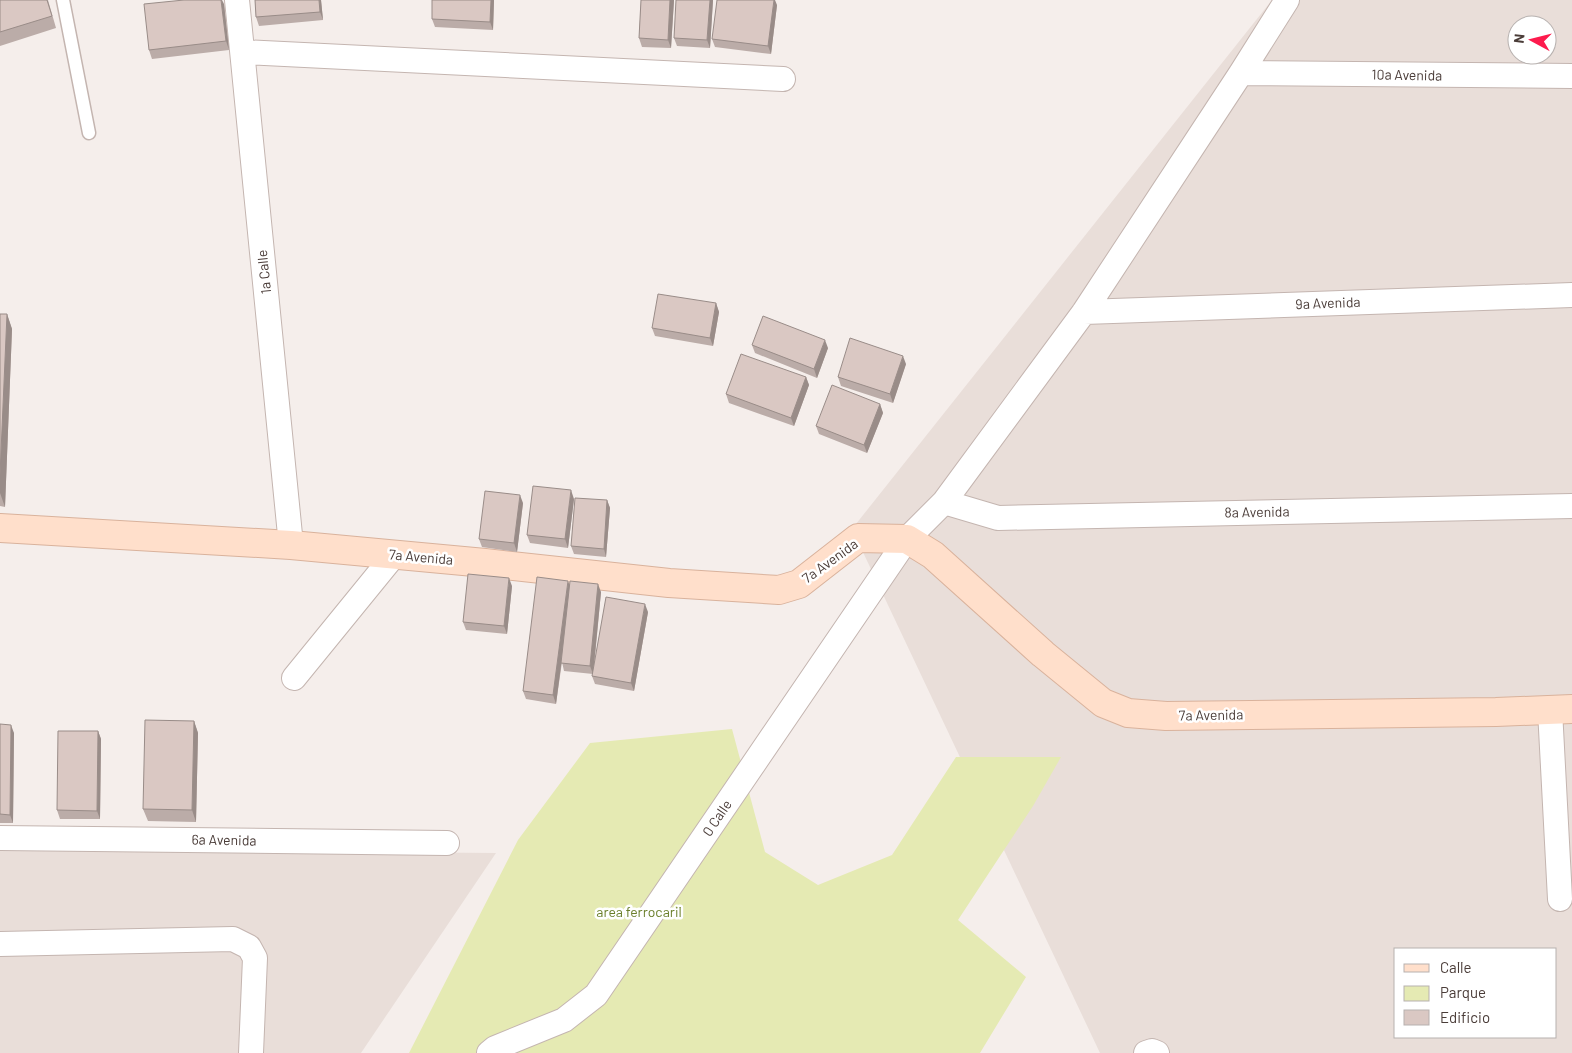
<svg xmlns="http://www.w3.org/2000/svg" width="1572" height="1053" font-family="Barlow,sans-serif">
	<rect width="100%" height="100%" fill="#f5eeeb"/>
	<path fill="#e9ded9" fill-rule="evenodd" d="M 1272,0 L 1572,0 L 1572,1053 L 1100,1053 L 852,529 ZM 1517,25 L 1547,25 L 1547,55 L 1517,55 ZM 1396,949 L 1556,949 L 1556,1037 L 1396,1037 Z
		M 0,849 L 496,853 L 361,1053 L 0,1053 Z"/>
	<path fill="#e5eab3" d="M 732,729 L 765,852 L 818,885 L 892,855 L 956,757 L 1061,757 L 1033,806 L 958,920 L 1026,977 L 980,1053 L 409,1053 L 518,840 L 590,743 Z"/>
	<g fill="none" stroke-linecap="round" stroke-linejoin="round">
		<g stroke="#c4b5b0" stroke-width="15">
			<path id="lane" d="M 63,0 L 89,133"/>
		</g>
		<g stroke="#c4b5b0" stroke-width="26">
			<path id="street" d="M 237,0 L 291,545
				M 243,52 L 783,79
				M 1241,73 L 1572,76
				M 1084,312 L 1572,295
				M 944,502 L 998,518 L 1572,506
				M 294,678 L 395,554
				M 1550,710 L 1560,899
				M 0,838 L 447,843
				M 0,944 L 233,939 L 249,947 L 255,958 L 251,1053
				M 489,1053 L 495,1048 L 564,1020 L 596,995 L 907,539 L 944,502 L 1084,312 L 1241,73 L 1287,0
				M 1146,1053 L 1152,1051 L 1157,1053"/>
		</g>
		<g stroke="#d9b29c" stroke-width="30">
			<path id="secondary" d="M 0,528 L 291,545 L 485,563 L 669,583 L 779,590 L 799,584 L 858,538 L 907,539 L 933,555 L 1043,654 L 1103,703 L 1128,713 L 1166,716 L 1496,712 L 1572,709"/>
		</g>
		<use href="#lane" stroke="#fff" stroke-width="12"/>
		<use href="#street" stroke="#fff" stroke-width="24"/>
		<use href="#secondary" stroke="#ffdfcb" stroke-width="28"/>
	</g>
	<path fill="#bbaca8" d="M 0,0 L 48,0 L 56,28 L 0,46 Z
		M 255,0 L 321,0 L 323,20 L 259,26 L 256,17 Z
		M 432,0 L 494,0 L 493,30 L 435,27 L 432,19 Z
		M 641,0 L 674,0 L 671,48 L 642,47 L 639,38 Z
		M 713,0 L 710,48 L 677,46 L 674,38 Z
		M 224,4 L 229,50 L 152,59 L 149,50 Z
		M 777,5 L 771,54 L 715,47 L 712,39 Z
		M 716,303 L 719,312 L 713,346 L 655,336 L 652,328 Z
		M 0,314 L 7,314 L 12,329 L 5,507 L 0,506 Z
		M 752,345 L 828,348 L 817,378 L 755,353 Z
		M 906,364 L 893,403 L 841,386 L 838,377 Z
		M 806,377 L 809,385 L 794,426 L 729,403 L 726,394 Z
		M 880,404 L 883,413 L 867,453 L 819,434 L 816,426 Z
		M 574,499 L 568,548 L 530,543 L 527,535 Z
		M 607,500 L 610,508 L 606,557 L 574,554 L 571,546 Z
		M 523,503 L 517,552 L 482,547 L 479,539 Z
		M 569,584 L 601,592 L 594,668 L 648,612 L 634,691 L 595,684 L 592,676 L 593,674 L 564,671 L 562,662 L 556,704 L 526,699 L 523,691 Z
		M 512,586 L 507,634 L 466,630 L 463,622 Z
		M 194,721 L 198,733 L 196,822 L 148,821 L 143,809 Z
		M 0,724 L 14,733 L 13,823 L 0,823 Z
		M 98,731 L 101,739 L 100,819 L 60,819 L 57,810 Z"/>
	<path fill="#998c88" d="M 221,0 L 222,0 L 224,4 L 229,50 L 226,41 Z
		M 319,0 L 321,0 L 323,20 L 320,12 Z
		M 491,0 L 494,0 L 493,30 L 490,22 Z
		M 670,0 L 674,0 L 671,48 L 668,40 Z
		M 710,0 L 713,0 L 710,48 L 707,40 Z
		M 774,0 L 775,0 L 777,5 L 771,54 L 768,46 Z
		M 716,303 L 719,312 L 713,346 L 710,338 Z
		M 7,314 L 12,329 L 5,507 L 0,493 L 0,475 Z
		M 825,340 L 828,348 L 817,378 L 814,369 Z
		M 903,356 L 906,364 L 893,403 L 890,394 Z
		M 806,377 L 809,385 L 794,426 L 791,418 Z
		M 880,404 L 883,413 L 867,453 L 864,445 Z
		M 571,490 L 574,499 L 568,548 L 565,539 Z
		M 520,495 L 523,503 L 517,552 L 514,543 Z
		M 607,500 L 610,508 L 606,557 L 604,549 Z
		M 509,578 L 512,586 L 507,634 L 504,626 Z
		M 568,581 L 571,589 L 556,704 L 553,695 Z
		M 598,584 L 601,592 L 593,674 L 590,666 Z
		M 645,604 L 648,612 L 634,691 L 631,683 Z
		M 194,721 L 198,733 L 196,822 L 192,810 Z
		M 11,725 L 14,733 L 13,823 L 10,815 Z
		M 98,731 L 101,739 L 100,819 L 97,811 Z"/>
	<path fill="#dac8c3" stroke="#998c88" d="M 0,0 L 47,0 L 52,16 L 0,32 Z
		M 184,0 L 221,0 L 226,41 L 149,50 L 144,4 Z
		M 255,0 L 319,0 L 320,12 L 256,17 Z
		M 432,0 L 491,0 L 490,22 L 432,19 Z
		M 641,0 L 670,0 L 668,40 L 639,38 Z
		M 676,0 L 710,0 L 707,40 L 674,38 Z
		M 717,0 L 774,0 L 768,46 L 712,39 Z
		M 658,294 L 716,303 L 710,338 L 652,328 Z
		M 0,314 L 7,314 L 0,475 Z
		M 763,316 L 825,340 L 814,369 L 752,345 Z
		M 850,338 L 903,356 L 890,394 L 838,377 Z
		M 741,354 L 806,377 L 791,418 L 726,394 Z
		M 832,385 L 880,404 L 864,445 L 816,426 Z
		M 533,486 L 571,490 L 565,539 L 527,535 Z
		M 485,491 L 520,495 L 514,543 L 479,539 Z
		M 575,498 L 607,500 L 604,549 L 571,546 Z
		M 468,574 L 509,578 L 504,626 L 463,622 Z
		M 537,577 L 568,581 L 553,695 L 523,691 Z
		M 570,581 L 598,584 L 590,666 L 561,663 Z
		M 606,597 L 645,604 L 631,683 L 592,676 Z
		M 145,720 L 194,721 L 192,810 L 143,809 Z
		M 0,724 L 11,725 L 10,815 L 0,814 Z
		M 58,731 L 98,731 L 97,811 L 57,810 Z"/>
	<g text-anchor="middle" stroke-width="5" stroke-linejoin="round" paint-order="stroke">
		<g font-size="14" fill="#4a3c38" stroke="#fff">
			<text transform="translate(1407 75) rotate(1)" y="5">10a Avenida</text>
			<text transform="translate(264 272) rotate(-96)" y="5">1a Calle</text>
			<text transform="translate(1328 303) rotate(-2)" y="5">9a Avenida</text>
			<text transform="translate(1257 512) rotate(-1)" y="5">8a Avenida</text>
			<text transform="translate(421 557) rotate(5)" y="5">7a Avenida</text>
			<text transform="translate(830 561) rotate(-36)" y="5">7a Avenida</text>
			<text transform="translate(1211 715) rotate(-1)" y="5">7a Avenida</text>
			<text transform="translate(717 818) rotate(-56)" y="5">0 Calle</text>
			<text transform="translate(224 840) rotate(1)" y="5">6a Avenida</text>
		</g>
		<g font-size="14" fill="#697e29" stroke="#fff">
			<text x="639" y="917">area ferrocaril</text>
		</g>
	</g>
	<rect x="1394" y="948" width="162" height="90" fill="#ffffff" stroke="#b7b1af"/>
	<rect x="1404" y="964" width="25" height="8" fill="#ffdfcb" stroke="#b7b1af"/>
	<text x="1440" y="973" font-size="15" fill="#4a3c38">Calle</text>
	<rect x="1404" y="986" width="25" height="15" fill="#e5eab3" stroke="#b7b1af"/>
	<text x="1440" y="998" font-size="15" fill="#4a3c38">Parque</text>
	<rect x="1404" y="1010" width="25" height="15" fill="#dac8c3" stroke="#b7b1af"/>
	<text x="1440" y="1023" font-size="15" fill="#4a3c38">Edificio</text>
	<g transform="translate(1532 40) rotate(277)"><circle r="24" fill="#ffffff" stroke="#b7b1af"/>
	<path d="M0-4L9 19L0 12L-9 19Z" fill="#fd1b4d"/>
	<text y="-8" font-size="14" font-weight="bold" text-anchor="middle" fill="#4a3c38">N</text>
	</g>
</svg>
